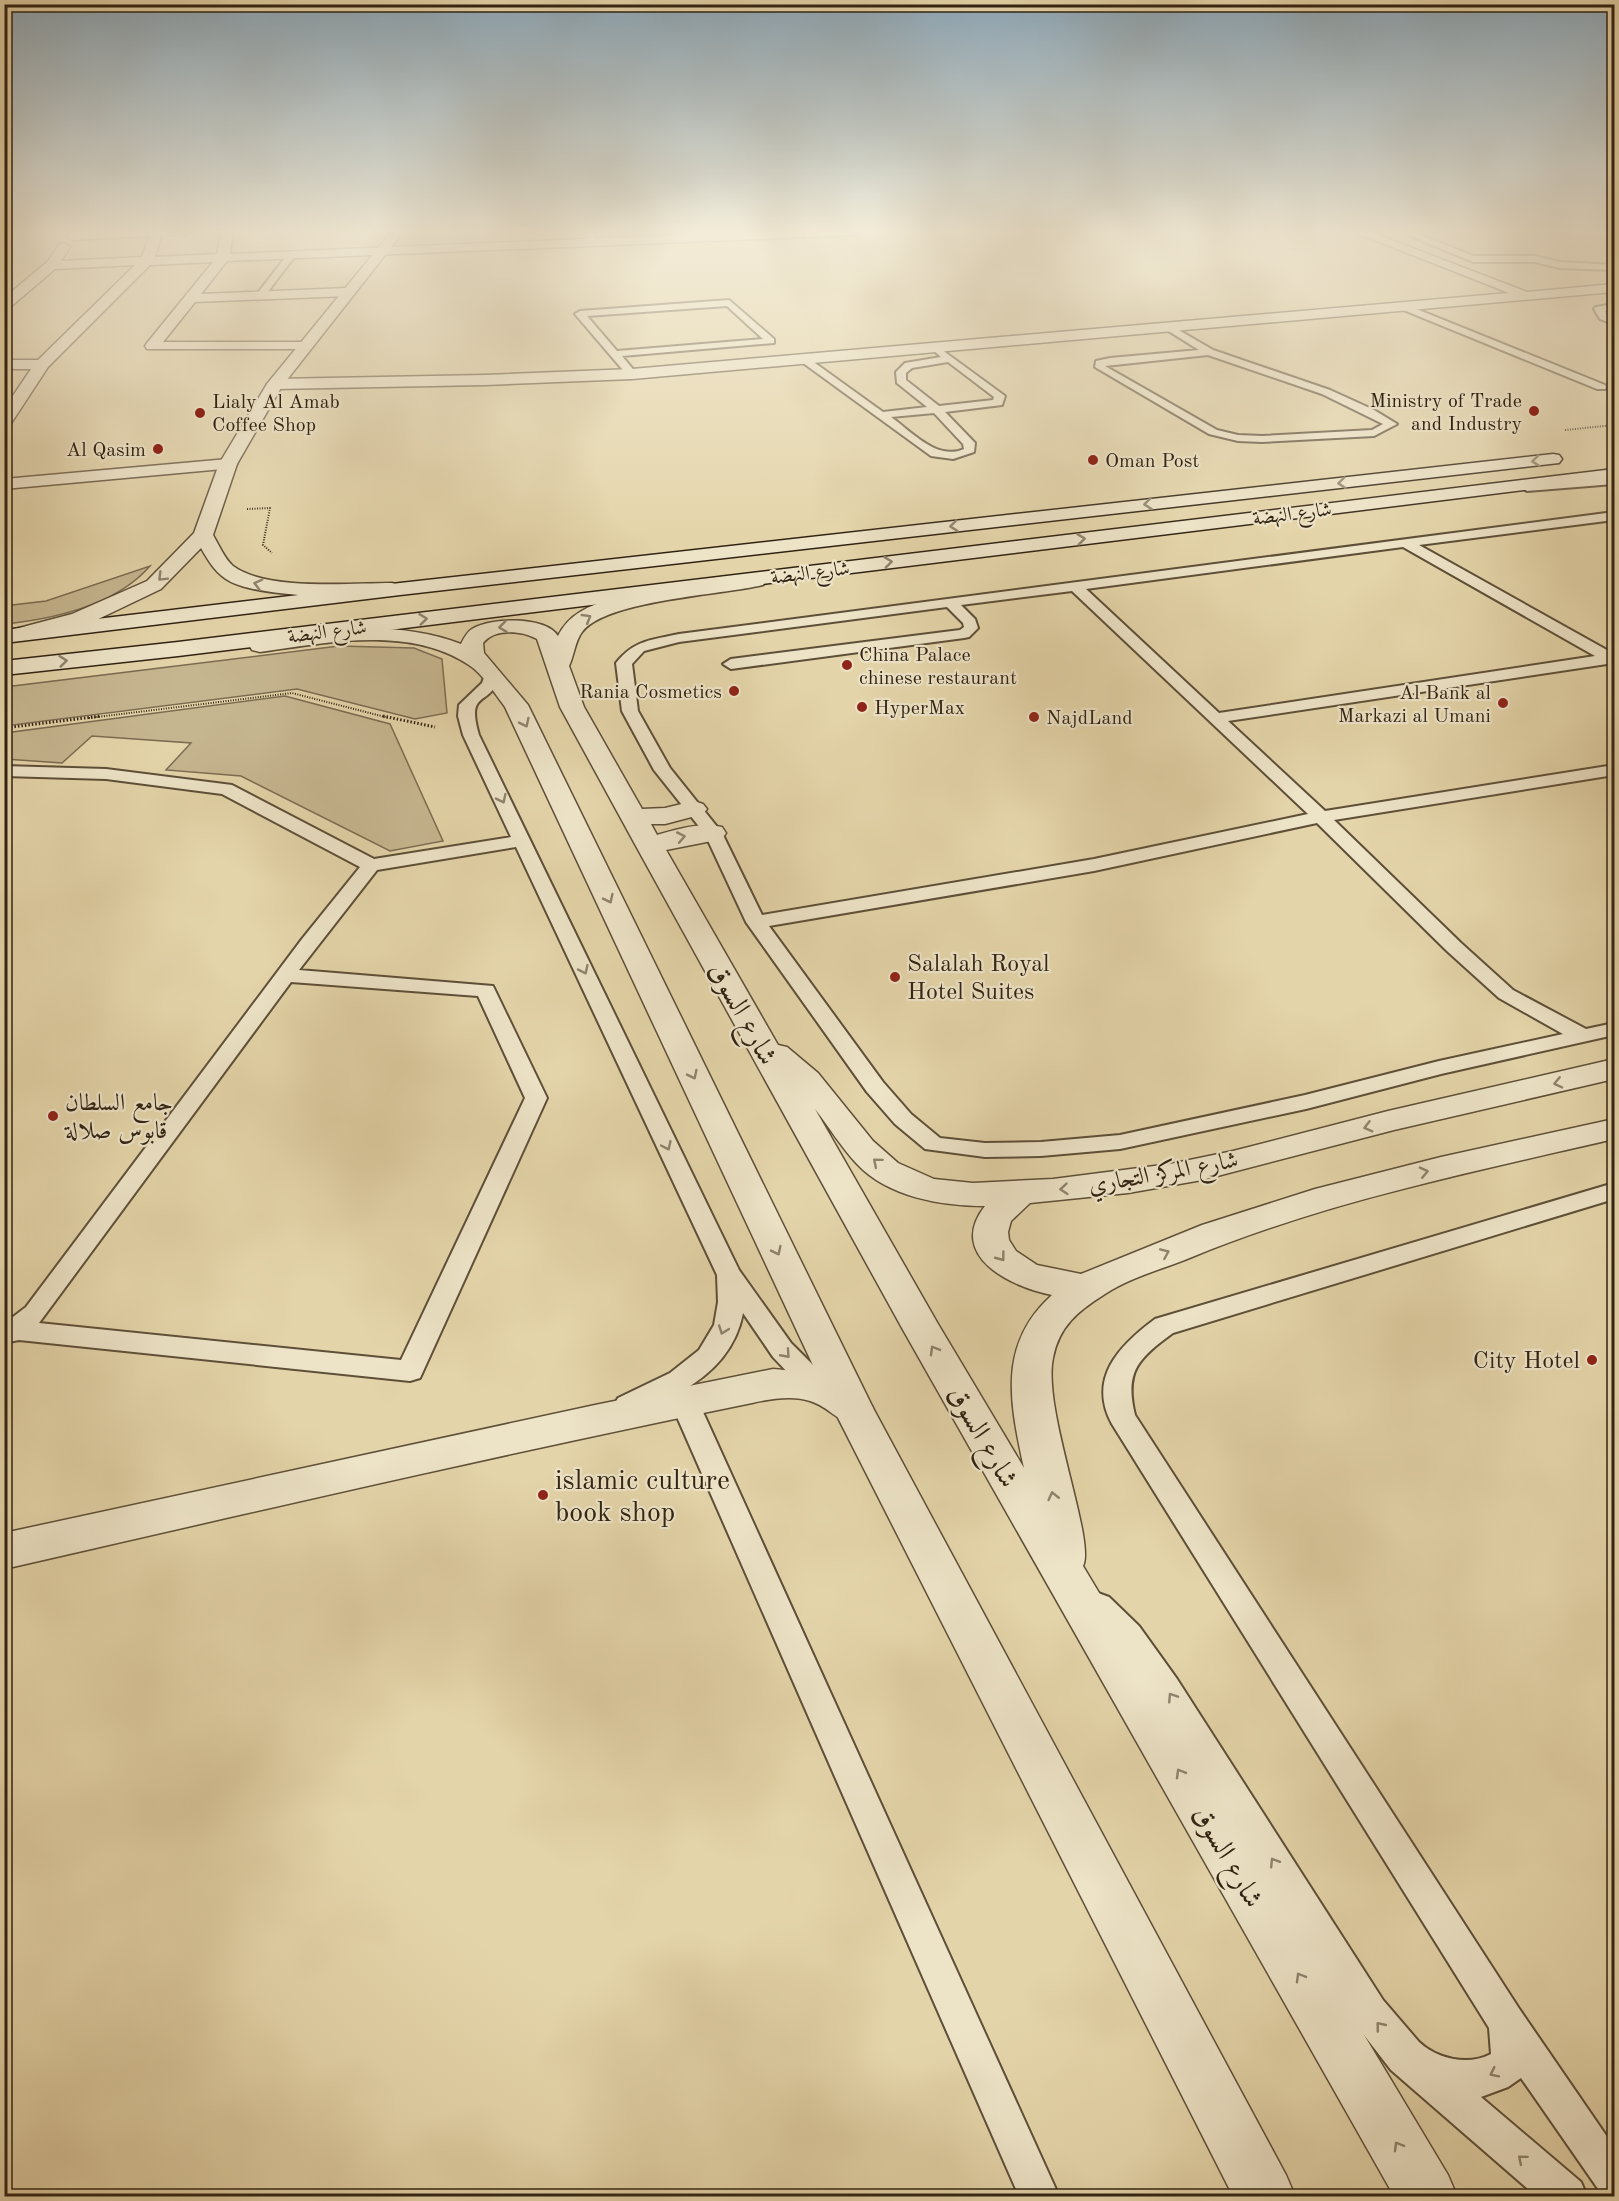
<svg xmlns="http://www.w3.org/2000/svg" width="1619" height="2201" font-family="'Old Standard TT',Amiri,serif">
	<rect width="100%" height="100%" fill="#e4d4a9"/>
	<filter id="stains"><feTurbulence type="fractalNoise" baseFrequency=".00333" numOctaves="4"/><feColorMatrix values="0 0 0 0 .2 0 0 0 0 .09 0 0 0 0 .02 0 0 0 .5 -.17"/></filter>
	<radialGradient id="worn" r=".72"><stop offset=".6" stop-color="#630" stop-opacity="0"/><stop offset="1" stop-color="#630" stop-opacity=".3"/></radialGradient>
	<path fill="#c6b690" stroke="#7c6c52" stroke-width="1.5" d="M 150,566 C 116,605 53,619 5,624 L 4,606 L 46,601 Z
		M 339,646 L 414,648 L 442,659 L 447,713 L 415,719 L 297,689 L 5,726 L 5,687 Z
		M 285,696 L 390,724 L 443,841 L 390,851 L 241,776 L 166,770 L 191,743 L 92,736 L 62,763 L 5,759 L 5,733 Z"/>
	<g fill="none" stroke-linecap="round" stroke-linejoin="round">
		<g stroke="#5e4f38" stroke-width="4">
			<path id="service" d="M 585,231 L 593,231 L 599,245 L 593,245 Z
				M 1399,231 L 1410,231 L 1474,256 L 1535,256 L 1560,262 L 1614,265 L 1614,270 L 1560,268 L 1535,262 L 1473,262 Z
				M 288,254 L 295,256 L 263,298 L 257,298 L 257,294 Z
				M 729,300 L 774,339 L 774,343 L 622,356 L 637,374 L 632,377 L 628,376 L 575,314 L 580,311 ZM 727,306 L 763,339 L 617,351 L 587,316 Z
				M 1404,304 L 1605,385 L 1606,387 L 1605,389 L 1597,389 L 1401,309 L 1399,307 Z
				M 1614,304 L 1614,310 L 1605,311 L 1607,315 L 1614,318 L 1614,324 L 1600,319 L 1594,309 L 1596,307 Z
				M 1170,325 L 1213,350 L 1330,390 L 1374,410 L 1397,424 L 1374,436 L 1262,442 L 1238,441 L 1209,434 L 1095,367 L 1096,361 L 1110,358 L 1199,350 L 1167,330 L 1167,326 ZM 1208,355 L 1322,394 L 1383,424 L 1372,430 L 1262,436 L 1238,435 L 1217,430 L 1105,366 Z
				M 938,347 L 1005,396 L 1002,405 L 945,412 L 975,443 L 974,452 L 953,459 L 931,456 L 799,360 L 808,358 L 883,412 L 927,407 L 897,383 L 896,372 L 905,363 L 941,357 L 933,350 ZM 948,362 L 994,397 L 993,400 L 939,406 L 906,380 L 906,373 L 912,368 ZM 934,413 L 963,444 L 964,449 C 937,461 912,432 891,417 Z
				M 1614,476 L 1614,484 L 1527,491 L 1521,487 L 1527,483 Z
				M 1614,512 L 1614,520 L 1419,545 L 1614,654 L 1614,665 L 1607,664 L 1228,721 L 1325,811 L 1614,765 L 1614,775 L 1334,820 L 1461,943 L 1513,990 L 1586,1029 L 1614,1023 L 1614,1035 L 1441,1074 L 1306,1109 L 1120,1149 L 1041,1156 L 985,1157 L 925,1149 L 895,1124 L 867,1092 L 746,922 L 705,834 L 654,770 L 622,711 L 616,663 C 634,640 652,640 679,634 ZM 1403,547 L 1595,656 L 1219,713 L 1086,589 ZM 1072,591 L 1308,814 L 1094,859 L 762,915 L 722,833 L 670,768 L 638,711 L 632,664 L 644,651 L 679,642 L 947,607 L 963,623 L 964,627 L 960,630 L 731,659 L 723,664 L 731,669 L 964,638 L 969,637 L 978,628 L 975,619 L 961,605 ZM 1317,823 L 1447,951 L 1499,998 L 1563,1034 L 1439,1061 L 1305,1095 L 1120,1135 L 1041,1142 L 985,1143 L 940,1138 L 911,1114 L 883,1082 L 769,926 L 1094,871 Z
				M 491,670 L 499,675 C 492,709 465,687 479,735 L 739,1270 L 791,1343 L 828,1380 L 832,1387 L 828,1394 L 818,1397 L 808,1394 L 773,1357 L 743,1313 C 736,1350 711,1375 680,1392 L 684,1391 L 694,1394 L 698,1401 L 1059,2196 L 1019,2196 L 670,1401 L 673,1396 L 628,1415 L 618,1412 L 614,1405 L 618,1398 L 670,1373 L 699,1350 L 714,1325 L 718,1302 L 717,1275 L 516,847 L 377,870 L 299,970 L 493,986 L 547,1098 L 420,1378 L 410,1381 L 19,1340 L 4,1343 L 5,1323 L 26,1307 L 302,939 L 360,867 L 222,794 L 106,779 L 4,776 L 4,766 L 106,769 L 232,785 L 374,859 L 511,837 L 463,735 L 458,716 L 459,705 L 482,683 L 486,672 ZM 291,982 L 478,996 L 525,1098 L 401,1360 L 39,1323 Z
				M 1614,1183 L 1614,1199 L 1173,1333 C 1139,1358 1124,1371 1135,1415 L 1520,2010 L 1614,2147 L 1614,2196 L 1603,2196 L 1521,2078 L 1508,2087 L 1481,2097 L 1581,2182 L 1587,2196 L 1536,2196 L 1391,2070 L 1357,2026 L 1155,1699 L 1117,1644 L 1087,1615 L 1083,1606 L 1087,1597 L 1098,1593 L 1109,1597 L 1139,1626 L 1177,1679 L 1383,2000 L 1419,2042 C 1437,2059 1468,2066 1491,2054 L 1489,2028 L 1112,1424 C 1087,1378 1120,1345 1155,1319 Z"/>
		</g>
		<g stroke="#5e4f38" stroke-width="3">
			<path id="minor" d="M 103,231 L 192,231 L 186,235 L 161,236 L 155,257 L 217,254 L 221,231 L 233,231 L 230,254 L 769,231 L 862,231 L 856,235 L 227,261 L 201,294 L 348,288 L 355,292 L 348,296 L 195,302 L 163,342 L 310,342 L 312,345 L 305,349 L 147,349 L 145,346 L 147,343 L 213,262 L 150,265 L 48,367 L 10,425 L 4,427 L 4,409 L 31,369 L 4,369 L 4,360 L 38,360 L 135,265 L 55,269 L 9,308 L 4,309 L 4,298 L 47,262 L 60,244 L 64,243 L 70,247 L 61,261 L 142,257 L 149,236 L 72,240 L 66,236 L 72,232 Z
				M 1351,231 L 1368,231 L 1527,292 L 1614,284 L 1614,292 L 632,379 L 485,385 L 275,389 L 267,384 L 275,379 L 485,375 L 632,369 L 1509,293 Z
				M 228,459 L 234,460 L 237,464 L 234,468 L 4,489 L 4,479 Z
				M 773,1369 C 808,1372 854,1374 873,1408 L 867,1419 C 837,1428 835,1409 810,1401 C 793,1395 769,1399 752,1403 C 502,1454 253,1512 4,1569 L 4,1533 L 595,1405 Z"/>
		</g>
		<g stroke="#5e4f38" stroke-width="3">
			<path id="tertiary" d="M 392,231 L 404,231 L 282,386 L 237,464 L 213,535 C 219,545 224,558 233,566 C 266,591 351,583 392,583 L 399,585 L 402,589 L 399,593 C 367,601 261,597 231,582 C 216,574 209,562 201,548 L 161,589 L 88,624 L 23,640 L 15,639 L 12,634 L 15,629 L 72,614 L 147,581 L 194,533 L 219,464 L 267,384 Z
				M 756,575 L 763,577 L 766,581 L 763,585 C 722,595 606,600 582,632 C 575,641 574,656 569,666 L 584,707 L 642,809 L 665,808 L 694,801 L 703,804 L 707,809 L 703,814 L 665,824 L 651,824 L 657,835 C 677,829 702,822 722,827 L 726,833 L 722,839 L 666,850 L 778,1045 L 787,1047 L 818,1073 L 873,1141 L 898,1163 L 934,1179 L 973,1183 L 1053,1179 L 1170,1164 L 1233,1151 L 1388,1111 L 1614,1059 L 1614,1079 L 1394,1130 L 1202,1180 L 1128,1193 L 1030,1203 L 1011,1221 L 1008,1232 L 1009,1240 L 1016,1251 L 1037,1265 L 1081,1274 L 1202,1225 L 1315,1189 L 1441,1157 L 1614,1119 L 1614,1139 C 1472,1172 1328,1201 1192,1257 C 1163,1269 1131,1277 1105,1294 C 1078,1311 1059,1326 1053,1358 C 1042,1409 1096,1541 1083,1566 L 1448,2175 L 1457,2196 L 1394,2196 L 902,1328 L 636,846 L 560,707 L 537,639 C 522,631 495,628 483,643 L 484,653 L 528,705 L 873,1408 L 1286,2175 L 1295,2196 L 1233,2196 L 833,1408 L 505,707 C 495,694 483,674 469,665 C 409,625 327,643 260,652 L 252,650 L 249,645 L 252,640 L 260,638 C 327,630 396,619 461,644 C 464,638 467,632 472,629 C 491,617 546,616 558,636 C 563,626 570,618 580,612 C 620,587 707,586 756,575 ZM 815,1109 C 829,1127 841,1147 857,1164 C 888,1197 941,1206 985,1206 C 946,1256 1011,1287 1052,1295 C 997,1344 1010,1404 1024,1468 L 938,1324 Z"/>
		</g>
		<g stroke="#312313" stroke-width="3">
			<path id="secondary" d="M 1553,454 L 1559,455 L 1562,459 L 1559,463 L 400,595 L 4,643 L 4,630 L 400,583 Z
				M 1614,469 L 1614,479 L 178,656 L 4,675 L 4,661 L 178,642 Z"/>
		</g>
		<path stroke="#312313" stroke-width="2" stroke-dasharray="1 1.5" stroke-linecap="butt" d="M 1565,430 L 1614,425
			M 247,509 L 270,508 L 263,545 L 272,553
			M 89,718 L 292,693 L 389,718"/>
		<path stroke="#312313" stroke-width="3" stroke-dasharray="1.5 2" stroke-linecap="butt" d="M 383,716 L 435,727
			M 4,728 L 101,716"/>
		<use href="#service" fill="#ede3c7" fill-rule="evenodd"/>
		<use href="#minor" fill="#ede3c7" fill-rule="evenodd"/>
		<use href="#tertiary" fill="#ede3c7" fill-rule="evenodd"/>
		<use href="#secondary" fill="#ede3c7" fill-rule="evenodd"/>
	</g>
	<defs><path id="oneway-chevron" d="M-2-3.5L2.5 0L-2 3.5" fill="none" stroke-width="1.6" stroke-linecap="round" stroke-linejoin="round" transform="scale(1.5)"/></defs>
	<g stroke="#8f836d">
		<use href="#oneway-chevron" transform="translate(1536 461) rotate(174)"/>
		<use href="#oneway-chevron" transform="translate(1342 483) rotate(174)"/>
		<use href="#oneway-chevron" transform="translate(1148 504) rotate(174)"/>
		<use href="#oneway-chevron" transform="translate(954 526) rotate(174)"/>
		<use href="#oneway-chevron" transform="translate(1081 539) rotate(-7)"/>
		<use href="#oneway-chevron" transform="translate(888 562) rotate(-7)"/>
		<use href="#oneway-chevron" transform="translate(162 577) rotate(135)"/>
		<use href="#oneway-chevron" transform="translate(258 584) rotate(-165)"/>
		<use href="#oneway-chevron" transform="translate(587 618) rotate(-31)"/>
		<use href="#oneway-chevron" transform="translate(423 619) rotate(-7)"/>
		<use href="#oneway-chevron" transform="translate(503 627) rotate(173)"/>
		<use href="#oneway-chevron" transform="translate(63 661) rotate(-6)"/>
		<use href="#oneway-chevron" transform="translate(525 723) rotate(64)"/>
		<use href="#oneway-chevron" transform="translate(502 799) rotate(64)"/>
		<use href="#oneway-chevron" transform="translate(681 837) rotate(-11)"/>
		<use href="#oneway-chevron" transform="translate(609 899) rotate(64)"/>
		<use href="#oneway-chevron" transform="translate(584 970) rotate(65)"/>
		<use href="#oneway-chevron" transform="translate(693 1075) rotate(64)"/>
		<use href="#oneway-chevron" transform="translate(1558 1083) rotate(167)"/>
		<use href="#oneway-chevron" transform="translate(1368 1127) rotate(165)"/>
		<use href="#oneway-chevron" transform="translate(667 1146) rotate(65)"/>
		<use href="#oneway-chevron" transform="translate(877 1162) rotate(-140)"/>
		<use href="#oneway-chevron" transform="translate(1424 1172) rotate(-13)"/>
		<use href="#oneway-chevron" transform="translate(1064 1189) rotate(175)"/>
		<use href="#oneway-chevron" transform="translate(777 1251) rotate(64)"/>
		<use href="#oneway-chevron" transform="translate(1165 1253) rotate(-23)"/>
		<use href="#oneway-chevron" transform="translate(1001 1257) rotate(53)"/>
		<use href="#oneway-chevron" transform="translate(723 1330) rotate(110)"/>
		<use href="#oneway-chevron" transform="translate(934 1350) rotate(-120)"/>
		<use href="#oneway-chevron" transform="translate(786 1354) rotate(48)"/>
		<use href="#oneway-chevron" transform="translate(1053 1496) rotate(-103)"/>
		<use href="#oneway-chevron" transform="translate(1172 1697) rotate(-123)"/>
		<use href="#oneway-chevron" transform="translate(1180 1773) rotate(-120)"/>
		<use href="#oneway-chevron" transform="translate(1274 1862) rotate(-122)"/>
		<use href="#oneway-chevron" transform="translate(1300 1977) rotate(-120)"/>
		<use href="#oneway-chevron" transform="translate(1380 2026) rotate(-129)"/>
		<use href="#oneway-chevron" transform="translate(1494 2073) rotate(154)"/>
		<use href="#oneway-chevron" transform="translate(1398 2146) rotate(-120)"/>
		<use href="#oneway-chevron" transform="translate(1522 2159) rotate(-140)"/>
	</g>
	<linearGradient id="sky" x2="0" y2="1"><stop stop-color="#8ea9ba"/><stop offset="0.43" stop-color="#f3ecd8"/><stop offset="1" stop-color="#f3ecd8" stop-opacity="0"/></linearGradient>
	<rect width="1619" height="539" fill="url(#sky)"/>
	<g fill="#8f2418" stroke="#ede3c7" stroke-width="2">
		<circle cx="1534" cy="411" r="6"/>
		<circle cx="200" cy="413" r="6"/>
		<circle cx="158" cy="449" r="6"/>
		<circle cx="1093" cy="460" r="6"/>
		<circle cx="847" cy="665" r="6"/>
		<circle cx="734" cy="691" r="6"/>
		<circle cx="1503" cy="703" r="6"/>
		<circle cx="862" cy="707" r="6"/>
		<circle cx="1034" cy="717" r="6"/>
		<circle cx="895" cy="977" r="6"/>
		<circle cx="53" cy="1116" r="6"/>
		<circle cx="1592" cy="1360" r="6"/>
		<circle cx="543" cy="1495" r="6"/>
	</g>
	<g text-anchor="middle" stroke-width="4.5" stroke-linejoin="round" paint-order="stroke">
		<g font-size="20" fill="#312313" stroke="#ede3c7" text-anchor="start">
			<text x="1522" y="407" text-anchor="end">Ministry of Trade<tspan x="1522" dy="23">and Industry</tspan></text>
			<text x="212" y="408">Lialy Al Amab<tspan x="212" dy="23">Coffee Shop</tspan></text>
			<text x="146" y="456" text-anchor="end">Al Qasim</text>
			<text x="1105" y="467">Oman Post</text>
			<text x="859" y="661">China Palace<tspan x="859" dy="23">chinese restaurant</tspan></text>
			<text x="722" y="698" text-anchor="end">Rania Cosmetics</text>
			<text x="1491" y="699" text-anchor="end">Al Bank al<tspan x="1491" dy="23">Markazi al Umani</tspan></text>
			<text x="874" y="714">HyperMax</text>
			<text x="1046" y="724">NajdLand</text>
		</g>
		<g font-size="20" fill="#312313" stroke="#ede3c7">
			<text transform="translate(1292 513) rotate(-7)" y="7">شارع النهضة</text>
			<text transform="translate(810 572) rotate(-7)" y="7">شارع النهضة</text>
			<text transform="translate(327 631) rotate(-7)" y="7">شارع النهضة</text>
		</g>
		<g font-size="24" fill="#312313" stroke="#ede3c7" text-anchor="start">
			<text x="907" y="971">Salalah Royal<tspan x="907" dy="28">Hotel Suites</tspan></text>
			<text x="65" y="1110">جامع السلطان<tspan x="65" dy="28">قابوس صلالة</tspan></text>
			<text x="1580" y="1368" text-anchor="end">City Hotel</text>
		</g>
		<g font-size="24" fill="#312313" stroke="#ede3c7">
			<text transform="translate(1163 1172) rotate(-10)" y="8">شارع المركز التجاري</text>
		</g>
		<g font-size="28" fill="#312313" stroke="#ede3c7">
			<text transform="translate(744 1013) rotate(61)" y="10">شارع السوق</text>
			<text transform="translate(984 1436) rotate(60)" y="10">شارع السوق</text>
			<text transform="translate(1229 1856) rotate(60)" y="10">شارع السوق</text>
		</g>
		<g font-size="28" fill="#312313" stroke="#ede3c7" text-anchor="start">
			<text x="555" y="1489">islamic culture<tspan x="555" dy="32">book shop</tspan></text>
		</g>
	</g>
	<rect width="1619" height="2201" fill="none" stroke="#e4d4a9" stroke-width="24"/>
	<rect x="6" y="6" width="1607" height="2189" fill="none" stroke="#312313" stroke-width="3"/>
	<rect x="12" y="12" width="1595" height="2177" fill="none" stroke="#312313" stroke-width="1.5"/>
	<rect width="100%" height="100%" filter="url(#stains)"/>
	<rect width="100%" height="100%" fill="url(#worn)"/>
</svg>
